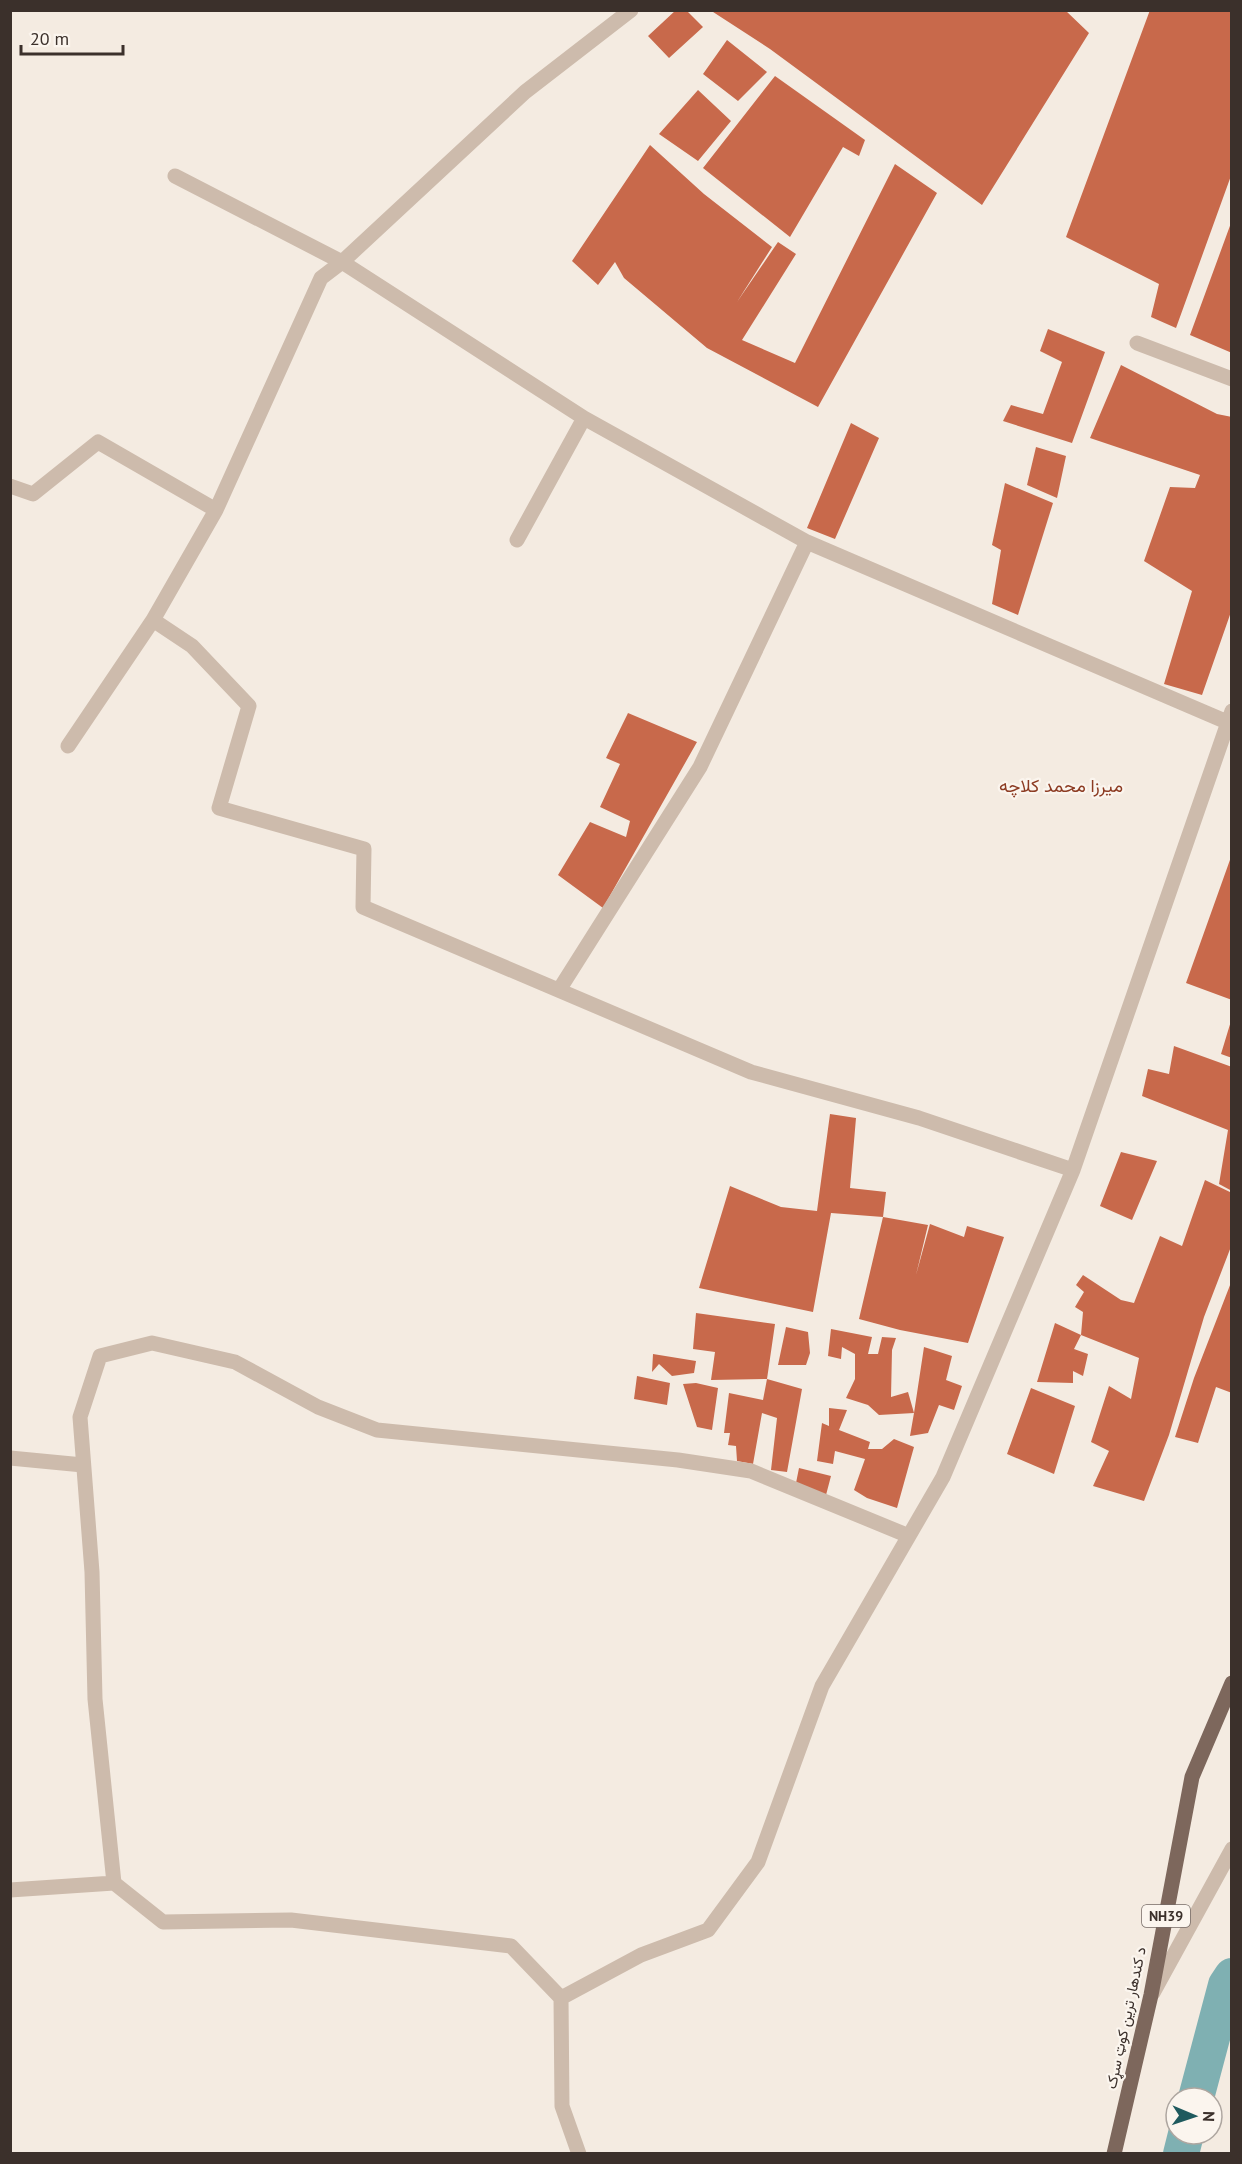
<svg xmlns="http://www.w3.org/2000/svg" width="1242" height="2164" font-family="'PT Sans',Vazirmatn,sans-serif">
	<rect width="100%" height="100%" fill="#f4ebe1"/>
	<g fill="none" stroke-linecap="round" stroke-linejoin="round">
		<path stroke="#7fb0b2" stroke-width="36" d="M 1196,2098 L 1226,1985 L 1232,1976
			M 1181,2154 L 1186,2134"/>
	</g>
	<path fill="#c8694b" d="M 676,10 L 686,10 L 703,27 L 669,58 L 648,36 Z
		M 710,10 L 1065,10 L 1089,33 L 982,205 L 770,49 Z
		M 1150,10 L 1232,10 L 1232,173 L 1176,328 L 1151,317 L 1159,284 L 1066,237 Z
		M 727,40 L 767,72 L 738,101 L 703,74 Z
		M 775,76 L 865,140 L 859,156 L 843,147 L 790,237 L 703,168 Z
		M 698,90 L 731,121 L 698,161 L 659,134 Z
		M 650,145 L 704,194 L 772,247 L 737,302 L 778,242 L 796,254 L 742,340 L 795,363 L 895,164 L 937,193 L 818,407 L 707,348 L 624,278 L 615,262 L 598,285 L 572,261 Z
		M 1231,223 L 1232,223 L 1232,353 L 1190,335 Z
		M 1048,329 L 1105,352 L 1072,443 L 1003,421 L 1011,405 L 1043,414 L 1062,362 L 1040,351 Z
		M 1121,365 L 1217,414 L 1232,417 L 1232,609 L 1202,695 L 1164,684 L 1192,591 L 1144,561 L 1170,487 L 1195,488 L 1200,475 L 1090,438 Z
		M 851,423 L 879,438 L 835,539 L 807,528 Z
		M 1036,447 L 1066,456 L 1057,498 L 1027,485 Z
		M 1005,483 L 1053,503 L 1018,615 L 992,604 L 1001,550 L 992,545 Z
		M 628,713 L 697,742 L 603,908 L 558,875 L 590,822 L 626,837 L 630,821 L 600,807 L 620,764 L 606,758 Z
		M 1231,857 L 1232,857 L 1232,1000 L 1186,983 Z
		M 1231,1021 L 1232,1021 L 1232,1058 L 1221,1054 Z
		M 1174,1046 L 1232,1067 L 1232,1191 L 1219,1184 L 1228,1130 L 1142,1096 L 1148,1069 L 1169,1074 Z
		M 830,1114 L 856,1118 L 850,1188 L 886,1192 L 883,1217 L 831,1213 L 813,1312 L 699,1288 L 730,1186 L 781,1207 L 817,1211 Z
		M 1121,1152 L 1157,1161 L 1132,1220 L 1100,1206 Z
		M 1205,1180 L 1232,1193 L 1232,1244 L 1204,1317 L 1169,1435 L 1144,1501 L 1093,1486 L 1109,1451 L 1091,1442 L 1109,1386 L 1131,1399 L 1139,1358 L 1081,1335 L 1083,1312 L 1075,1307 L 1084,1292 L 1076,1285 L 1083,1275 L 1121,1300 L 1134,1303 L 1160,1236 L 1182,1246 Z
		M 883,1217 L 928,1225 L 916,1275 L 930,1224 L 964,1237 L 967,1226 L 1004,1237 L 968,1343 L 900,1330 L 859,1319 Z
		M 1232,1280 L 1232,1393 L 1216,1387 L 1198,1443 L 1175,1437 L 1194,1378 Z
		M 696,1313 L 775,1324 L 767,1379 L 711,1380 L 715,1352 L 693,1349 Z
		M 1055,1323 L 1081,1335 L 1074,1349 L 1088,1354 L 1083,1376 L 1073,1371 L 1073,1383 L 1037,1382 Z
		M 786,1327 L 808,1332 L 810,1353 L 806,1365 L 778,1365 Z
		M 831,1329 L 872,1337 L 868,1354 L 878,1354 L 882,1337 L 896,1338 L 892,1350 L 891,1397 L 908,1392 L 914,1413 L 924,1347 L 952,1356 L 946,1380 L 962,1386 L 954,1410 L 939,1405 L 928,1433 L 910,1436 L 914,1413 L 879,1415 L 868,1405 L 846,1398 L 855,1379 L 855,1354 L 842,1347 L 841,1359 L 828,1356 Z
		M 653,1354 L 696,1361 L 694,1373 L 672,1376 L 659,1364 L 652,1372 Z
		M 637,1376 L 670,1383 L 667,1405 L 634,1399 Z
		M 767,1379 L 802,1389 L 787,1472 L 771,1470 L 777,1418 L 762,1413 L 753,1464 L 737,1461 L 736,1446 L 728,1445 L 730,1433 L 724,1433 L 729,1393 L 763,1400 Z
		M 696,1383 L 718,1388 L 712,1430 L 697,1427 L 683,1384 Z
		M 1031,1388 L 1075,1406 L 1054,1474 L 1007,1454 Z
		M 829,1408 L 847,1410 L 839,1430 L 870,1442 L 868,1449 L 882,1449 L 894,1439 L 914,1447 L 897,1508 L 867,1498 L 854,1490 L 865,1459 L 835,1451 L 833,1464 L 817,1461 L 822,1423 L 829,1426 Z
		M 799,1468 L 831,1476 L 826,1495 L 796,1483 Z"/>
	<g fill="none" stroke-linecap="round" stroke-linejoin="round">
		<path stroke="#cdbbac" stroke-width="15" d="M 175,176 L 342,262 L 584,418 L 807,542 L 1227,722
			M 1137,343 L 1232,379
			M 10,486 L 33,494 L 98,442 L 216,510
			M 517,540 L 584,418
			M 153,620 L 192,646 L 249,706 L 219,808 L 364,849 L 363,907 L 751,1072 L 919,1118 L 1073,1170
			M 68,746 L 153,620 L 216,510 L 321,278 L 342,262 L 525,92 L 631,10
			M 559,990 L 700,767 L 807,542
			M 10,1458 L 83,1465
			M 114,1883 L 95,1699 L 92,1572 L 80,1417 L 100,1356 L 152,1343 L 235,1362 L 318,1407 L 377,1430 L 678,1460 L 751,1471 L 909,1536
			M 10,1890 L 114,1883 L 163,1922 L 291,1920 L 511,1946 L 561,1998 L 562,2106 L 579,2154
			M 1153,1993 L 1232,1849
			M 561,1998 L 641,1955 L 708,1930 L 758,1862 L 822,1686 L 943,1477 L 1073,1170 L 1232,711"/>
		<path stroke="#7d675c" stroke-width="15" d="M 1114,2154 L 1151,1995 L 1192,1777 L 1232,1683"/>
	</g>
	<g text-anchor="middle" stroke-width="4.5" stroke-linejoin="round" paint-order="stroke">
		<rect fill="#fbf5ee" stroke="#756b66" stroke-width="1.5" x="1142" y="1905" width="48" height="22" rx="4.5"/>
		<g font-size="14" font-weight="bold" fill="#3b302b">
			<text x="1166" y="1921">NH39</text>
		</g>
		<g font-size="15" fill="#3b302b" stroke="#fbf5ee">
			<text transform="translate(1126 2018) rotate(-78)" y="5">د کندهار ترين کوټ سړک</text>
		</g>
		<g font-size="18" fill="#8c3b22" stroke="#fbf5ee">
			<text x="1061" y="792">میرزا محمد کلاچه</text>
		</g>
	</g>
	<rect width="1242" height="2164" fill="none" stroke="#3b302b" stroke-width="24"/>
	<g transform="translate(1194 2116) rotate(92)"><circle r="28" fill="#fbf5ee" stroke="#aea6a0" stroke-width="1.5"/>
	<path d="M0-4.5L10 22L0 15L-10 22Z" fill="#1f5a5e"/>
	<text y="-9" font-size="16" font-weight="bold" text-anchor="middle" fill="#3b302b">N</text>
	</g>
	<path d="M21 45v9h102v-9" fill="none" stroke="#3b302b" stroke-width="3"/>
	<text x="30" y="45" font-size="18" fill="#3b302b" stroke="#fbf5ee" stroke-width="4.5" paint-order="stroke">20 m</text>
</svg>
